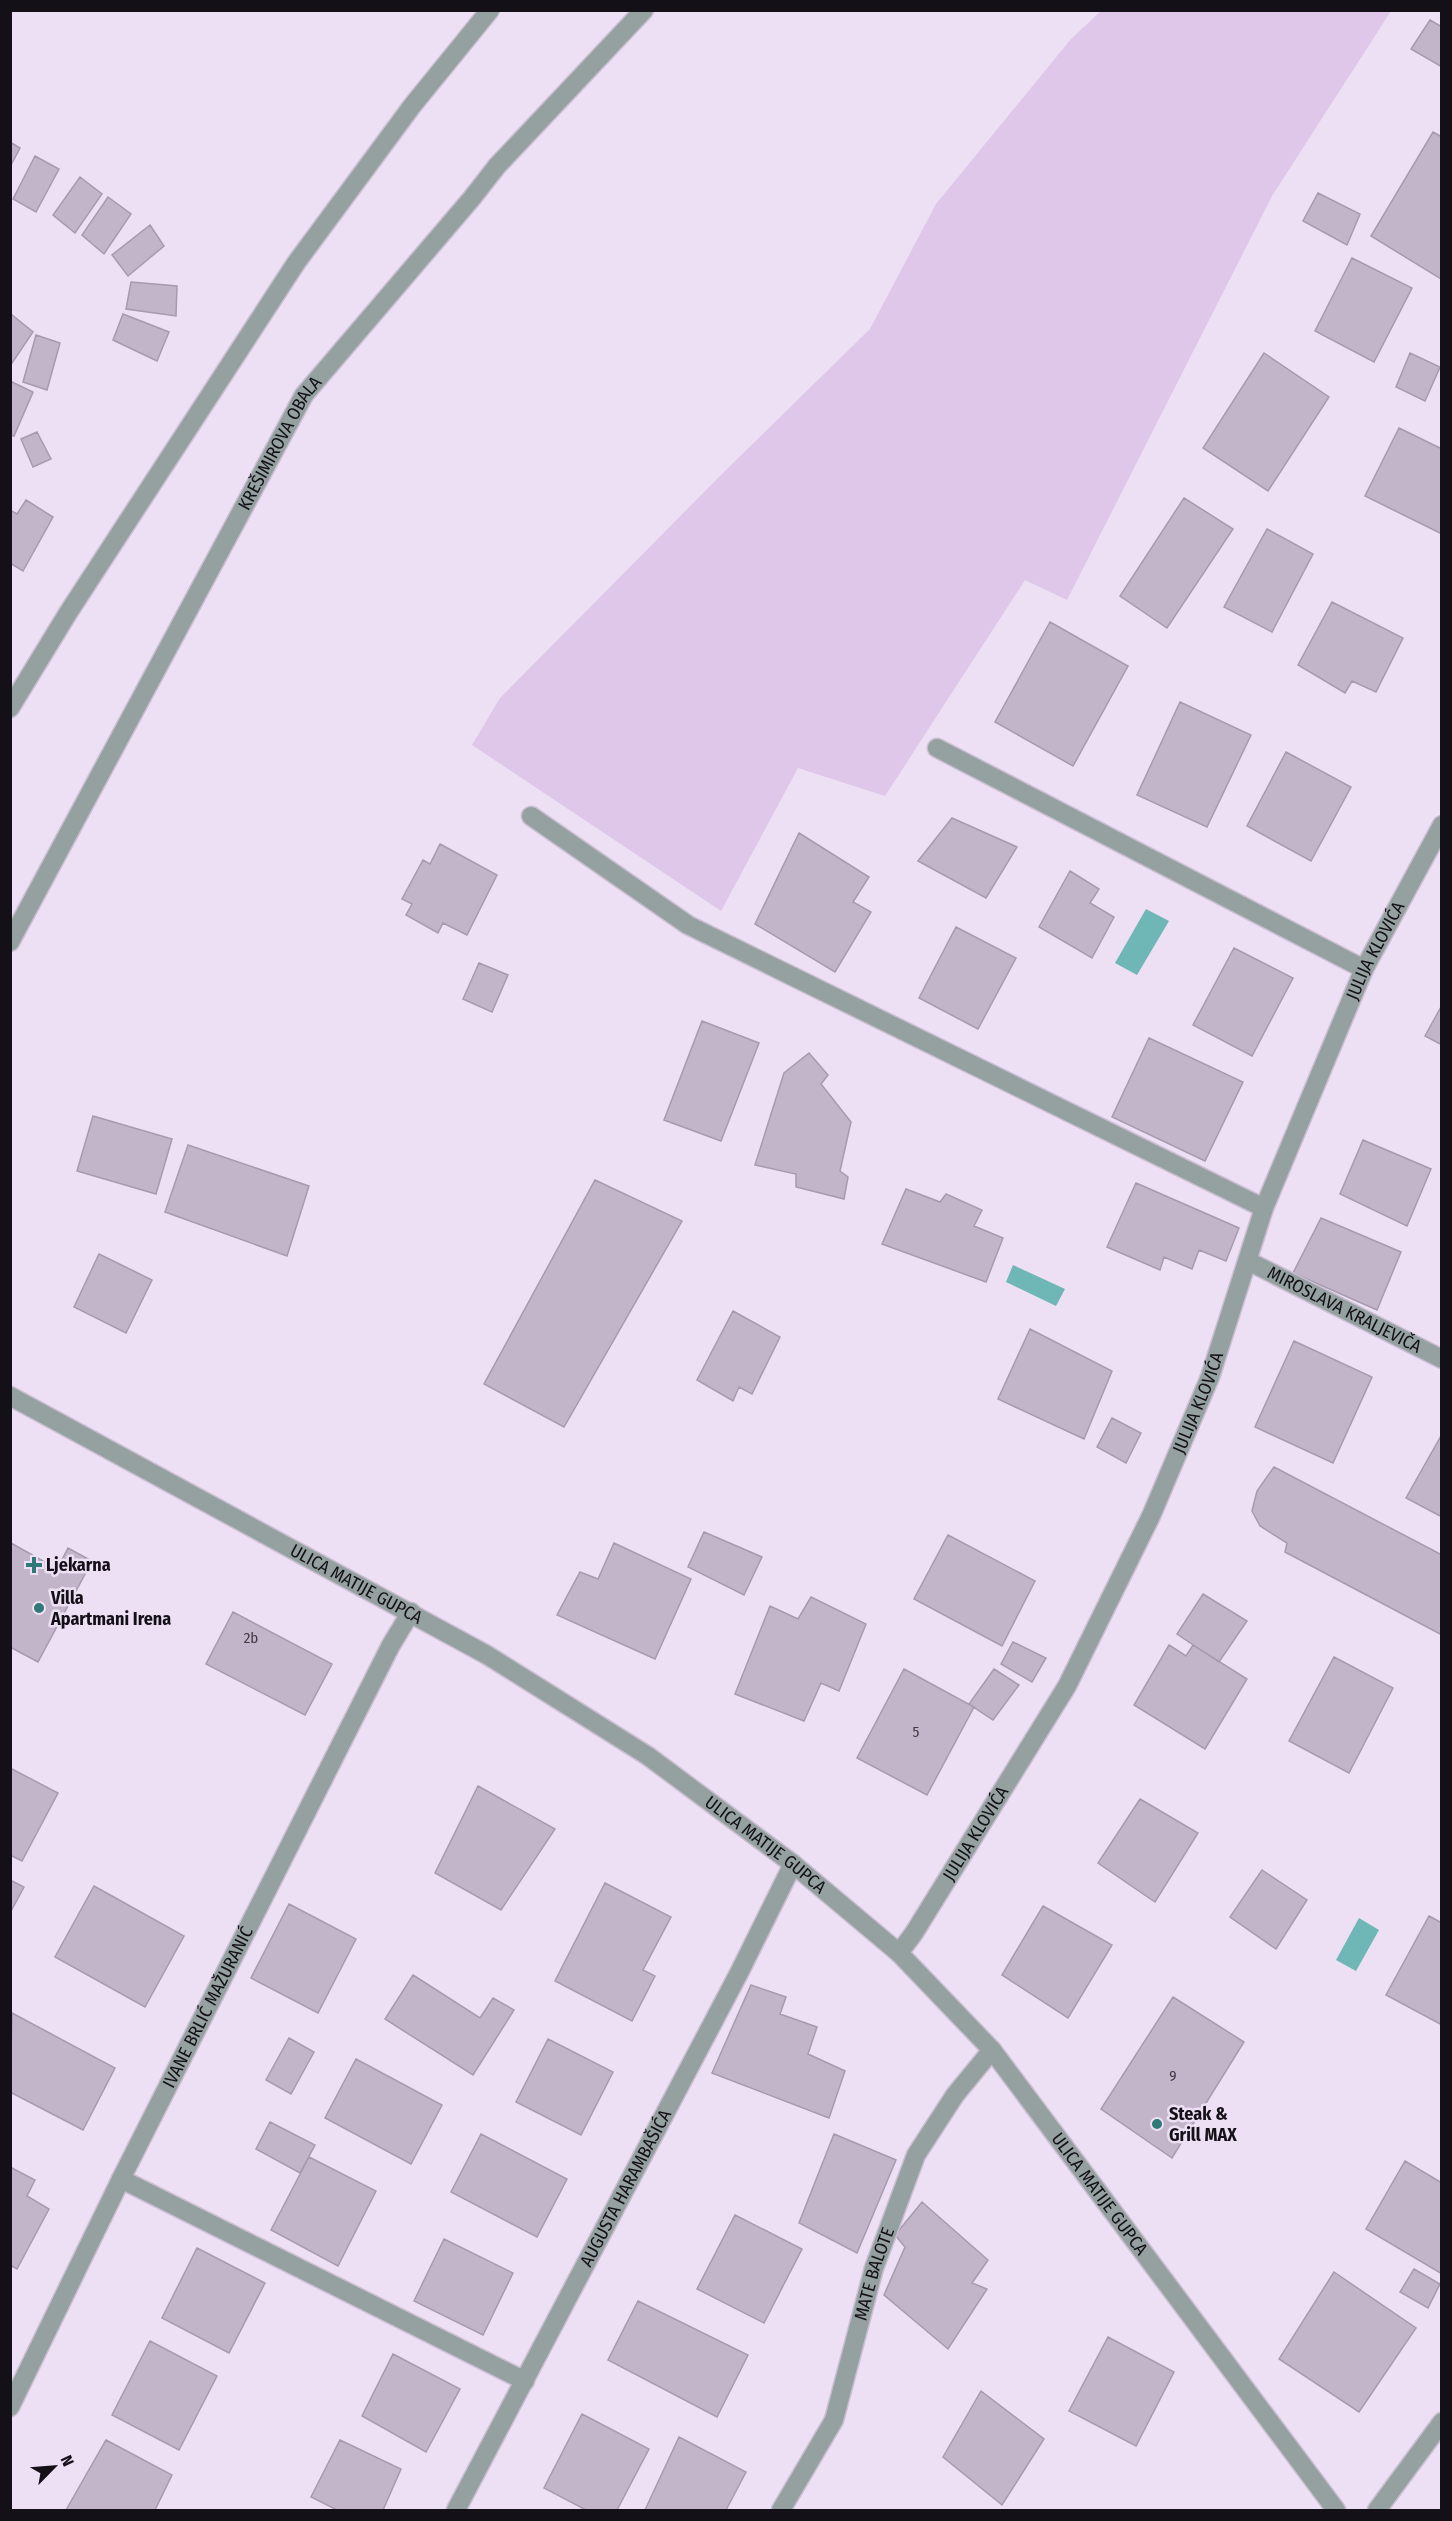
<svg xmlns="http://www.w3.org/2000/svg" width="1452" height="2521" font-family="'Fira Sans Condensed',sans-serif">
	<rect width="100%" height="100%" fill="#eddff4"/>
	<path fill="#dec7e9" d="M 1101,11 L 1391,11 L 1272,196 L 1067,600 L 1025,580 L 885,796 L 798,768 L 721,911 L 472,745 L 500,698 L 722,474 L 870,329 L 936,204 L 1071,39 Z"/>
	<path fill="#6fb7b6" d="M 1146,909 L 1169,921 L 1137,975 L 1115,963 Z
		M 1013,1265 L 1065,1289 L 1056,1306 L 1006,1282 Z
		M 1359,1918 L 1379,1930 L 1356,1971 L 1336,1960 Z"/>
	<path fill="#c3b5c9" stroke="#a79aae" stroke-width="1.5" d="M 1430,20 L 1442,27 L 1442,67 L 1411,49 Z
		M 1433,132 L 1442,137 L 1441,279 L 1371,236 Z
		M 10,142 L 20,148 L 10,167 Z
		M 35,156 L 59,169 L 36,212 L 13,199 Z
		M 80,177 L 102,194 L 75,233 L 53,215 Z
		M 1318,193 L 1360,214 L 1347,245 L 1303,221 Z
		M 108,197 L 131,214 L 104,254 L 82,235 Z
		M 150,225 L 164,246 L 128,276 L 112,255 Z
		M 1352,258 L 1412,288 L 1374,362 L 1315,331 Z
		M 131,282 L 177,286 L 176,316 L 126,309 Z
		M 11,314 L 33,332 L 10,366 L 10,315 Z
		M 123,314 L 169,332 L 157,361 L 113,340 Z
		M 36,335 L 60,343 L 47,390 L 23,382 Z
		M 1264,353 L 1329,397 L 1268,491 L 1203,448 Z
		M 1410,353 L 1440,367 L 1425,401 L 1396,387 Z
		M 10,381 L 33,392 L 14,436 L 10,435 Z
		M 1399,428 L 1442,449 L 1442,534 L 1365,496 Z
		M 37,432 L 51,459 L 33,467 L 21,439 Z
		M 1184,498 L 1233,529 L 1167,628 L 1120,596 Z
		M 26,500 L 53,517 L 23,571 L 10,563 L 10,510 L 17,514 Z
		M 1267,529 L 1313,554 L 1272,632 L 1224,607 Z
		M 1332,602 L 1403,638 L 1376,692 L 1352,681 L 1345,693 L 1298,665 Z
		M 1050,622 L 1128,666 L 1073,766 L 995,722 Z
		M 1180,702 L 1251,735 L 1207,827 L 1137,795 Z
		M 1286,752 L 1351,787 L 1311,861 L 1247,826 Z
		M 952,818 L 1017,847 L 986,898 L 918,861 Z
		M 799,833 L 869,877 L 853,902 L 871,912 L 835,972 L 755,924 Z
		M 440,844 L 497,875 L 467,935 L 443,923 L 438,933 L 406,915 L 412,904 L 402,899 L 423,860 L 430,864 Z
		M 1070,871 L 1099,889 L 1090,903 L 1114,917 L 1092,958 L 1039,927 Z
		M 956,927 L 1016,958 L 978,1029 L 919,998 Z
		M 1234,948 L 1293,978 L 1252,1056 L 1193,1025 Z
		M 479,963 L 508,975 L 492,1012 L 463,999 Z
		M 1442,1005 L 1442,1045 L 1425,1036 Z
		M 702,1021 L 759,1043 L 721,1141 L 664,1120 Z
		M 1149,1038 L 1243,1082 L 1205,1161 L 1112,1117 Z
		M 809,1053 L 828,1075 L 821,1084 L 851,1122 L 840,1171 L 848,1177 L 844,1199 L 796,1187 L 796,1174 L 755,1165 L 784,1073 Z
		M 93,1116 L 172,1139 L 156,1194 L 77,1171 Z
		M 1363,1140 L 1431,1169 L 1407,1226 L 1340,1194 Z
		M 188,1145 L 309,1186 L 287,1256 L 165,1212 Z
		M 595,1180 L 682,1221 L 564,1427 L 484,1384 Z
		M 1136,1183 L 1239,1228 L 1226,1261 L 1199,1250 L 1192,1269 L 1164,1257 L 1160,1270 L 1107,1247 Z
		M 906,1189 L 940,1202 L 946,1194 L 982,1210 L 974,1226 L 1003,1238 L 986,1282 L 882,1244 Z
		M 1321,1218 L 1401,1252 L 1377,1310 L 1293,1273 Z
		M 99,1254 L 152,1280 L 126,1333 L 74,1307 Z
		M 733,1311 L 780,1337 L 752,1394 L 739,1387 L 733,1401 L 697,1380 Z
		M 1030,1329 L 1112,1371 L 1084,1439 L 998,1399 Z
		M 1294,1341 L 1372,1377 L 1333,1463 L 1255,1427 Z
		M 1112,1418 L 1141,1433 L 1126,1463 L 1097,1447 Z
		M 1442,1434 L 1442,1517 L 1406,1498 Z
		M 1274,1467 L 1442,1555 L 1442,1635 L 1285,1552 L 1287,1543 L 1260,1526 L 1252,1511 L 1257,1491 Z
		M 704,1532 L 762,1557 L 744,1595 L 688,1567 Z
		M 948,1535 L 1035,1581 L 1002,1646 L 914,1599 Z
		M 11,1543 L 57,1569 L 68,1548 L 92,1561 L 38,1662 L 10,1647 Z
		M 614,1543 L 691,1579 L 655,1659 L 557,1615 L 580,1572 L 598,1579 Z
		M 1203,1594 L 1247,1621 L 1219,1662 L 1177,1634 Z
		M 811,1597 L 866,1624 L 839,1691 L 821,1683 L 804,1721 L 735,1694 L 770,1606 L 798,1619 Z
		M 233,1612 L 332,1664 L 305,1715 L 206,1664 Z
		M 1013,1642 L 1046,1658 L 1032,1682 L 1001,1664 Z
		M 1169,1645 L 1186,1656 L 1193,1645 L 1247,1679 L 1205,1749 L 1134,1705 Z
		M 1334,1657 L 1393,1688 L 1349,1773 L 1289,1741 Z
		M 904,1669 L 974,1707 L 927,1795 L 857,1758 Z
		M 994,1669 L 1019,1685 L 993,1720 L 969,1704 Z
		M 10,1768 L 58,1793 L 22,1861 L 10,1855 Z
		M 478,1786 L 555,1829 L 501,1910 L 435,1873 Z
		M 1140,1799 L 1198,1833 L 1155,1902 L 1098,1863 Z
		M 1262,1870 L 1307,1900 L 1276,1949 L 1230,1917 Z
		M 10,1880 L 24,1887 L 10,1913 Z
		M 605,1883 L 671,1917 L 643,1970 L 655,1976 L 632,2021 L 555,1981 Z
		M 94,1886 L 184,1936 L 145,2007 L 55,1957 Z
		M 289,1904 L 356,1939 L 318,2013 L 251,1978 Z
		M 1043,1906 L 1112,1945 L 1068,2018 L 1002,1975 Z
		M 1429,1916 L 1442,1923 L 1442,2025 L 1386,1995 Z
		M 413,1975 L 480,2018 L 493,1998 L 514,2010 L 473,2075 L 385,2019 Z
		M 751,1985 L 786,1997 L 780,2014 L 817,2027 L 808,2054 L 845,2071 L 829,2118 L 712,2073 Z
		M 1173,1997 L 1244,2042 L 1172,2158 L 1101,2109 Z
		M 12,2013 L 115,2068 L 83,2130 L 10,2092 Z
		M 289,2038 L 314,2052 L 291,2094 L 266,2080 Z
		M 548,2039 L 613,2072 L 581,2135 L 516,2102 Z
		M 356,2059 L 442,2105 L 411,2164 L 325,2118 Z
		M 270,2122 L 315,2145 L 300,2173 L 256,2149 Z
		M 481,2134 L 567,2179 L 537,2237 L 451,2192 Z
		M 834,2134 L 896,2160 L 857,2253 L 799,2223 Z
		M 309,2157 L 376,2191 L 338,2266 L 271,2230 Z
		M 1405,2161 L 1442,2183 L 1442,2274 L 1366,2229 Z
		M 10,2167 L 35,2180 L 27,2196 L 49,2209 L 17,2269 L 10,2265 Z
		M 922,2202 L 988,2260 L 972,2283 L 987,2289 L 948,2349 L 884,2295 L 905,2247 L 895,2235 Z
		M 735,2215 L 802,2249 L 764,2323 L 697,2289 Z
		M 444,2239 L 513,2273 L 483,2335 L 414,2301 Z
		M 197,2248 L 265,2283 L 229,2353 L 162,2318 Z
		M 1414,2269 L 1440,2284 L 1428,2308 L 1400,2292 Z
		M 1334,2272 L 1416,2328 L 1359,2412 L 1279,2359 Z
		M 638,2301 L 748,2355 L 717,2417 L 608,2360 Z
		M 1108,2337 L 1174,2372 L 1136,2446 L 1069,2411 Z
		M 150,2341 L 217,2376 L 179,2450 L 112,2415 Z
		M 393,2354 L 460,2389 L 426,2452 L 362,2416 Z
		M 981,2391 L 1044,2439 L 1002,2505 L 943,2457 Z
		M 582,2414 L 649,2449 L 617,2510 L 586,2510 L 544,2488 Z
		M 679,2437 L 746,2472 L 726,2510 L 645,2510 Z
		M 106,2440 L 172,2475 L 155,2510 L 66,2510 Z
		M 340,2440 L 401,2469 L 383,2510 L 337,2510 L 311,2497 Z"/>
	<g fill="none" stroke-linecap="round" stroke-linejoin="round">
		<g stroke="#cabed1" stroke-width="21">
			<path id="service" d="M 10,708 L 68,613 L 296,263 L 412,106 L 490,10"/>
		</g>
		<g stroke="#cabed1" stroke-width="21">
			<g id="minor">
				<path d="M 937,748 L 1364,969"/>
				<path d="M 531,816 L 688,925 L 1264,1208"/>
				<path id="s1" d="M 1248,1261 L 1442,1359"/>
				<path id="s2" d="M 899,1953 L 914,1933 L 1067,1686 L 1151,1516 L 1210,1377 L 1264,1208 L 1364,969 L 1442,825"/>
				<path d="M 121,2179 L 525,2381"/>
				<path id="s3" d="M 10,2407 L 121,2179 L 391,1645 L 411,1612"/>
				<path id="s4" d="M 456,2510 L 739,1973 L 793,1864"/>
				<path id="s5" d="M 781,2510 L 834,2420 L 874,2268 L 916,2155 L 955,2095 L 992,2050"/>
				<path d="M 1377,2510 L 1442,2422"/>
			</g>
		</g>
		<g stroke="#cabed1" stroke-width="21">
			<g id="tertiary">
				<path id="s6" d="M 10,942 L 304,395 L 472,198 L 497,166 L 644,10"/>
				<path id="s7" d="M 10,1396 L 487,1655 L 648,1756 L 793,1864 L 899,1953 L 992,2050 L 1336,2510"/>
			</g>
		</g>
		<use href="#service" stroke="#94a1a0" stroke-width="18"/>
		<use href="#minor" stroke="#94a1a0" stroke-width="18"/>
		<use href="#tertiary" stroke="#94a1a0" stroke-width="18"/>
	</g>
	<g fill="#2f7978" stroke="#eddff4" stroke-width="2">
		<path d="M31 1556h6v6h6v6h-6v6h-6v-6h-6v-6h6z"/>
		<circle cx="39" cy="1608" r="6"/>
		<circle cx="1157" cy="2124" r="6"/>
	</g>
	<g text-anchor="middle" stroke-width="5" stroke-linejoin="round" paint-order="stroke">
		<g font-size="15" fill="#403944">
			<text x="251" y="1643">2b</text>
			<text x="916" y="1737">5</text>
			<text x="1173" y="2081">9</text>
		</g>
		<g font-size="18" fill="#141017" stroke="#eddff4">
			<text dy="6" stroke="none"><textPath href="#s6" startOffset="567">KREŠIMIROVA OBALA</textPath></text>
			<text dy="6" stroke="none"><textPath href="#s2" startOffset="1114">JULIJA KLOVIĆA</textPath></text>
			<text dy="6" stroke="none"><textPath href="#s1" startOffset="108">MIROSLAVA KRALJEVIČA</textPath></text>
			<text dy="6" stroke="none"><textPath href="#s2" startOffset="628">JULIJA KLOVIĆA</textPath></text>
			<text dy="6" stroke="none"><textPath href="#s7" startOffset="394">ULICA MATIJE GUPCA</textPath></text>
			<text dy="6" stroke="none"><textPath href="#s2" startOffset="142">JULIJA KLOVIĆA</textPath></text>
			<text dy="6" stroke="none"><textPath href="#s7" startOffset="880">ULICA MATIJE GUPCA</textPath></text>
			<text dy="6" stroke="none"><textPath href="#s3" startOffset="446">IVANE BRLIĆ MAŽURANIĆ</textPath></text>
			<text dy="6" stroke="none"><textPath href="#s4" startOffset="364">AUGUSTA HARAMBAŠIĆA</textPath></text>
			<text dy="6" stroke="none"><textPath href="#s7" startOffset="1366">ULICA MATIJE GUPCA</textPath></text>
			<text dy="6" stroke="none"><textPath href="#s5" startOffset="256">MATE BALOTE</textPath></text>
		</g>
		<g font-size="18" font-weight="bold" fill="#141017" stroke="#eddff4" text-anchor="start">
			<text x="46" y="1571">Ljekarna</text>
			<text x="51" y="1604">Villa<tspan x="51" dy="21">Apartmani Irena</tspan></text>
			<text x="1169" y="2120">Steak &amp;<tspan x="1169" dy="21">Grill MAX</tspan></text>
		</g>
	</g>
	<rect width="1452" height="2521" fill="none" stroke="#141017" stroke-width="24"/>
	<g transform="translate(54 2467) rotate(65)" stroke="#eddff4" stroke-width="4.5" paint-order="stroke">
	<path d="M0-4.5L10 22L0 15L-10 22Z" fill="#141017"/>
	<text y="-9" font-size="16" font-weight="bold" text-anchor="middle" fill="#141017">N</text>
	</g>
</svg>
